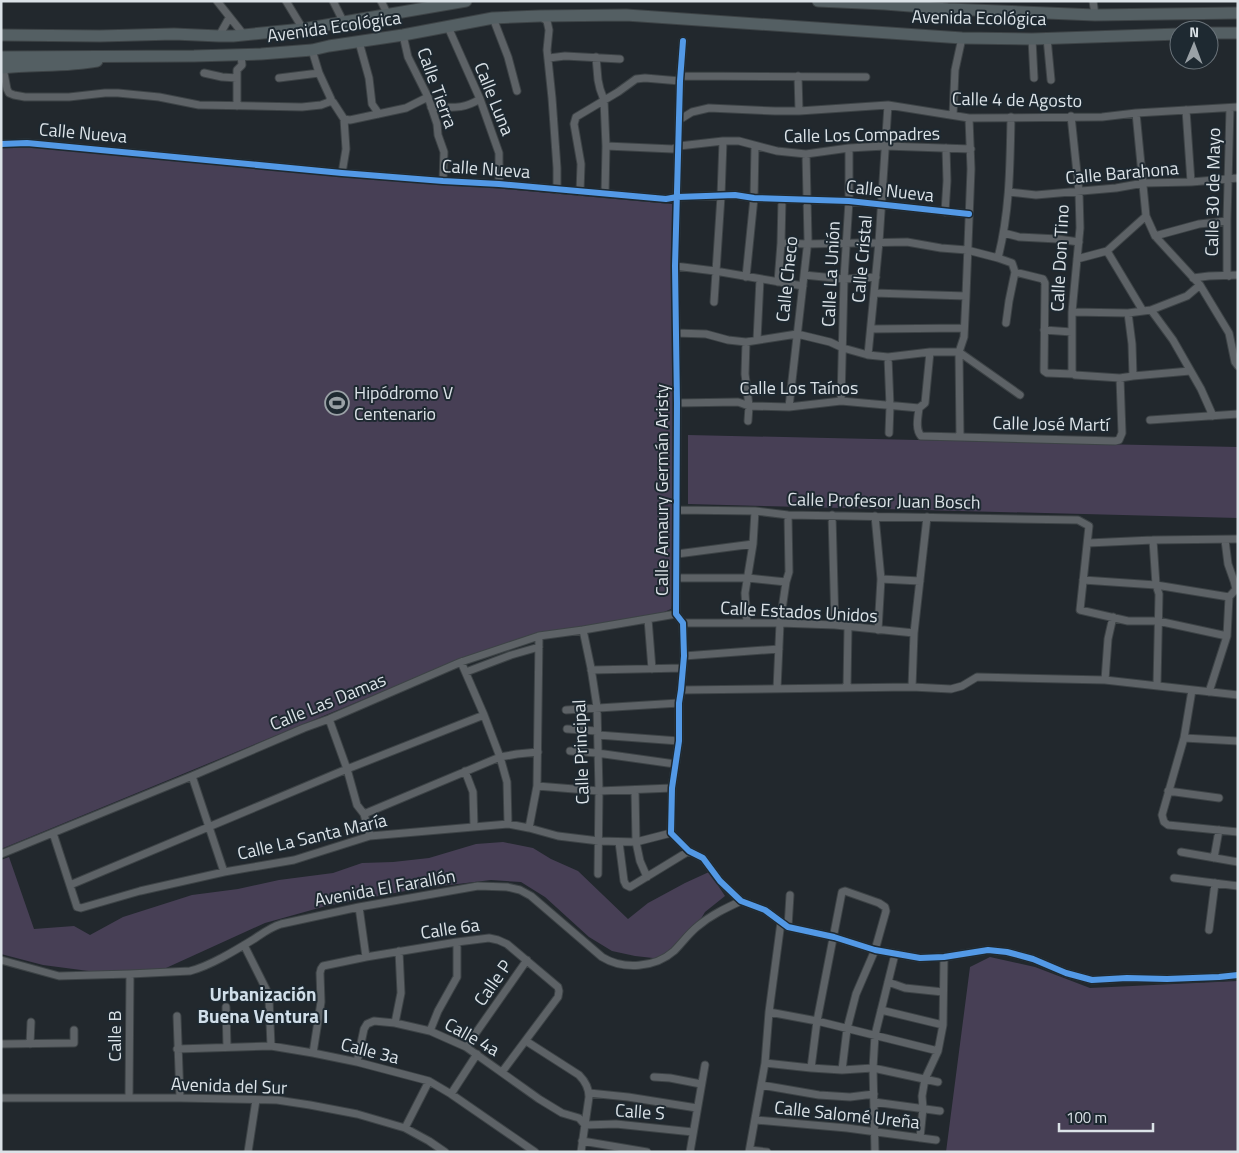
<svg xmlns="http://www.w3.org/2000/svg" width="1239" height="1153" font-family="'Titillium Web',sans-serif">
	<rect width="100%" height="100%" fill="#22282d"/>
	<path fill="#473f55" d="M 17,145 L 672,204 L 673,602 L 671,609 L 664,612 L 534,635 L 459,660 L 1,849 L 1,148 Z
		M 688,435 L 1238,447 L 1238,518 L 688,504 Z
		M 503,842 L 533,848 L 551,859 L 578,871 L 628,919 L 648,903 L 685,883 L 709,872 L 725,896 L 705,912 L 696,927 L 662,959 L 635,956 L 612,951 L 589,937 L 545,897 L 521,882 L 491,880 L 416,889 L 326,906 L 265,923 L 155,973 L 119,975 L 43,965 L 1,954 L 1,860 L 9,857 L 34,929 L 74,926 L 90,935 L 123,917 L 192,895 L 238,889 L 279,880 L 333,873 L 362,863 L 393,862 L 429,858 L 476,844 Z
		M 990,957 L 1035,967 L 1090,988 L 1238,981 L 1238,1152 L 946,1152 L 970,967 Z"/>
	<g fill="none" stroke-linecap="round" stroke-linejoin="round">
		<g stroke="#3d4346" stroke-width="9">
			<path id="minor" d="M 217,1 L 244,35
				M 286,1 L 303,29
				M 333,1 L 344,23
				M 381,1 L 388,15
				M 1093,1 L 1095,15
				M 540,16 L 547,21 L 549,30 L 547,50 L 552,98 L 557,168 L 557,190
				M 493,18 L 508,57 L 517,91
				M 448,27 L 480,99 L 499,153 L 499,184
				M 403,35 L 408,57 L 428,97 L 437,124 L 438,135 L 444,152 L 443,181
				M 219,36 L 229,18
				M 1047,38 L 1051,80
				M 1032,39 L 1034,78
				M 683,41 L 680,81 L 675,266 L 677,403 L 676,614 L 683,623 L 684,656 L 681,690 L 679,703 L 679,741 L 672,788 L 671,833 L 689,851 L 703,858 L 720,881 L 741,901 L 765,910 L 788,927 L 834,937 L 875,950 L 920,958 L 944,957 L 988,950 L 1007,952 L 1033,959 L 1066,973 L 1092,980 L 1127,978 L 1167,979 L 1219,977 L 1238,975
				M 359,42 L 369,78 L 372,104 L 379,114
				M 312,50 L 319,73 L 331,99
				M 596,57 L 598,80 L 600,89 L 604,100 L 606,146 L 605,194
				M 549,58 L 565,56 L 620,59
				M 3,68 L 7,89 L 9,93 L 14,95 L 25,97 L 69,97 L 105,93 L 118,93 L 159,97 L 199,105 L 302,107 L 321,105 L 329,102
				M 204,73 L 222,77 L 237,78
				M 680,76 L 866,77
				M 798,76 L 799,111
				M 279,78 L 319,73
				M 330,99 L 329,102 L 333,102 L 344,119 L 350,120 L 406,108 L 428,97
				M 237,106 L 237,70 L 242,65 L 241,55
				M 431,107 C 452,107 462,110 480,99
				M 1186,110 L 1191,182
				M 1136,113 L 1146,216 L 1155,236 L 1200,285 L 1229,333 L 1235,362 L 1238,366
				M 953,115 L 955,70 L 962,38
				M 1071,116 L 1079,192 L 1080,228 L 1072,312 L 1072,372 L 1075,375 L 1120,378 L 1133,376 L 1190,371
				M 679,120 L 692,112 L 709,108 L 775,111 L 799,111 L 888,105 L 969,118 L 1102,117 L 1136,113 L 1238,107
				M 1,144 L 27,143 L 342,173 L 443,181 L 499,184 L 666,199 L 677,197 L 735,195 L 754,198 L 849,201 L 969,214
				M 606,146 L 673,149 L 679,146 L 723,141 L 739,141 L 777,151 L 806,154 L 849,148 L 885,146 L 971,149
				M 342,173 L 346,149 L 344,119
				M 580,192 L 581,164 L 574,124 L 576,117 L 618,92 L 636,79 L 645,78 L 680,81
				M 1009,192 L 1036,195 L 1116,188 L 1144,183 L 1191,182 L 1238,178
				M 945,212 L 947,181 L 946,148
				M 1004,233 L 1019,237 L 1058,239 L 1079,242
				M 1155,236 L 1199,224 L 1227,221
				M 781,243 L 807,244 L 907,242 L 941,248 L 967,250 L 998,258 L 1012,263 L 1015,272
				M 1107,251 L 1143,311
				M 998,258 C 1010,210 1010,166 1011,117
				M 1077,259 L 1107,251 L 1146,216
				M 675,266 L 715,271 L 803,286
				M 804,275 L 844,279 L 876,277
				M 1229,276 L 1227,272 L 1227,221 L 1230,108
				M 746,277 L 754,198 L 755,146
				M 1193,278 L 1209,276 L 1238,275
				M 778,282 L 781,243 L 782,199
				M 874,293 L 966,296
				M 714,302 L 721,196 L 723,141
				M 1151,310 L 1173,340 L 1201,389 L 1213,416
				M 1072,312 L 1128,313 L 1151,310 L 1187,296 L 1200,285
				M 1128,313 L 1132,344 L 1133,376
				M 1006,323 L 1009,301 L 1015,272 L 1043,279 L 1045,283 L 1044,371 L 1047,373 L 1073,374
				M 871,329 L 964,328
				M 1044,330 L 1072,332
				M 676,333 L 706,334 L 728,340 L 746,342 L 797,334 L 830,342 L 843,348 L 868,355 L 888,357 L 930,352 L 959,352 L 1020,395
				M 757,340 L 760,279
				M 746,342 L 745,374 L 749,406 L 748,421
				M 868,355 L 879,242 L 888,105
				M 888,357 L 890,406 L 889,433
				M 841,401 L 844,279 L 849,201 L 849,148
				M 677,403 L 738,402 L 749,406 L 789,407 L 841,401 L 919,408
				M 789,407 L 808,240 L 806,154
				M 919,408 C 918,417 915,429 921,436 L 1115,441 L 1119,440 L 1122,433 L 1120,378
				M 919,408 L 925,403 L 930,352
				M 1150,420 L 1238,414
				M 960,437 L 959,352 L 964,337 L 966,296 L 971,169 L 969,118
				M 677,510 L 755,511 L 788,515 L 1078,520 L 1089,526 L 1080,610 L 1128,621 L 1158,621 L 1227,636
				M 832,515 L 835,625
				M 875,516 L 881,579 L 878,630
				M 1153,540 L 1156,585 L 1159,594 L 1157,685
				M 1225,540 L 1228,564 L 1234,581 L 1236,589
				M 1088,543 L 1153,540 L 1238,539
				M 677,554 L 753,544
				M 677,578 L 748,578 L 786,582
				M 881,579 L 920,581
				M 1083,580 L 1156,585 L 1229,597
				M 648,619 L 652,669
				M 683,623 L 780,623 L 835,625 L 914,633
				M 747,623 L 745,593 L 753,544 L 755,511
				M 583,630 L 591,668 L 597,707 L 599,791 L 598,874
				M 684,656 L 779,649
				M 461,662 L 484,715 L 500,757 L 507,782 L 508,824
				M 591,670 L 683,668
				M 466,672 L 511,655 L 539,647
				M 1105,680 L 1108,639 L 1113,617
				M 912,687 L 914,633 L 927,517
				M 847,688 L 848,627
				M 777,689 L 780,623 L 786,582 L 789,572 L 788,515
				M 681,690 L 912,687 L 951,689 L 962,686 L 977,677 L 1105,680 L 1238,695
				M 1192,690 L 1184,738 L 1162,815 L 1164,822 L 1168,825 L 1238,832
				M 1209,692 L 1227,636 L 1229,597 L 1238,587
				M 566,710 L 679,703
				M 329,719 L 347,769 L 357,805 L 364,814 L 370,836
				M 567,729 L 597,731
				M 598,735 L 679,741
				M 1184,738 L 1238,741
				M 570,751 L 597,753 L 675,764
				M 465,771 L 473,792 L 474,827
				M 192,776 L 224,872
				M 537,786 L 599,791 L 672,788
				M 635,790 L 636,842 L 640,861 L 647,877
				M 1168,791 L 1219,798
				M 364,814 L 500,757 L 517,754 L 538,752
				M 529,828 L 537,786 L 539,636
				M 53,833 L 77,907 L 81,908 L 140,891 L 224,872 L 294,860 L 370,836 L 508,824 L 529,828 L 558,836 L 599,841 L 636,842 L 671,833
				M 619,842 L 624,881 L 626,885 L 630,887 L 689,851
				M 1181,852 L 1238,862
				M 1,854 L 192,776 L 304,728 L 329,719 L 461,662 L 539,636 L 583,630 L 676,614
				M 1214,858 L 1219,830
				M 1174,878 L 1238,886
				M 70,885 L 347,769 L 484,715
				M 359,907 L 366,957
				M 788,927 L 790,895
				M 1209,930 L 1215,883
				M 244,945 L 266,989 L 269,999 L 271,1046
				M 1,960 L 59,976 L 130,974 L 190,971 C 210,966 236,950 254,939 C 263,933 271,927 281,924 L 359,907 L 478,886 L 507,887 L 520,890 L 531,896 L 602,957 C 623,970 655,968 674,951 C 682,943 689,933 698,926 C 711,915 726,908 741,901
				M 888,982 L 905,988 L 943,992
				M 226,1007 L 227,1047
				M 881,1010 L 943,1025
				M 769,1012 L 817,1021 L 938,1051
				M 177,1016 L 180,1098
				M 395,1023 L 401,993 L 399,951
				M 430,1031 L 438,1011 L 457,977 L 457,942
				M 526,1041 L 579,1075 C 585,1081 589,1088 589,1097 L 581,1152
				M 1,1044 L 74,1043 L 74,1030
				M 30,1044 L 31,1022
				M 466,1047 L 527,960
				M 177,1049 L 271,1046 L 313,1053 L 357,1062 L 429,1081 L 451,1094 L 535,1152
				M 313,1053 L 321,1002 L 320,973 L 321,969 L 323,966 L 366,957 L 457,942 L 489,938 L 498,940 L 507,944 L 558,987 L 559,991 L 558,997 L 502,1072
				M 357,1062 L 364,1029 L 367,1024 L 374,1021 L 395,1023 L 430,1031 L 466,1047 L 539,1099 L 562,1113 L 579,1118 L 585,1125 L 616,1124 L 693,1132
				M 765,1063 L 811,1068 L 842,1070 L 873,1068 L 938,1082
				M 811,1068 L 817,1021 L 842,892 L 845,891 L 879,903 L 885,907 L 886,911 L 875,950 L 856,994 L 847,1029 L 842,1070
				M 654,1077 L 670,1078 L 701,1084
				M 761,1085 L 819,1095 L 850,1097 L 874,1094
				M 589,1093 L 628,1097 L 697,1108
				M 451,1094 L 477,1054
				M 1,1098 L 180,1098 L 277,1100 L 310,1105 L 357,1114 L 405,1128 L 429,1141 L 445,1152
				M 129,1098 L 130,974
				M 874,1102 L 940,1111
				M 756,1120 L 847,1128 L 936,1140
				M 405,1128 L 429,1081
				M 920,1138 L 923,1108 L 922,1096 L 925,1079 L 938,1051 L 943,1025 L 944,957
				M 582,1141 L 647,1152
				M 750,1150 L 767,1152
				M 248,1152 L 256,1100
				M 690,1152 L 705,1065
				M 749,1152 L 765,1063 L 769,1012 L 781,922
				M 875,1152 L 873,1068 L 875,1035 L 895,954"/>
		</g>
		<g stroke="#3d4346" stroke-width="13">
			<path id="primary" d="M 818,1 L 885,4 L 948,9 L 1095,15 L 1238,13
				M 1209,33 L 1238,33
				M 1,35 L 100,36 L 174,34 L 219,36 L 233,36 L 303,29 L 466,1
				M 1,57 L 194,56 L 261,54 L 312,50 L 329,46 L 403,35 L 493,18 L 540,16 L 626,15 L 962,38 L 1032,39 L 1179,34
				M 1,68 C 33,64 65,67 97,61"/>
		</g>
		<use href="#minor" stroke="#5d6266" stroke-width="7"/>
		<use href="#primary" stroke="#545f63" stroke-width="11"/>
		<g stroke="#1e2931" stroke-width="9">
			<path id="cycleway" d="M 683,41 L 680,81 L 675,266 L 677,403 L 676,614 L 683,623 L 684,656 L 681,690 L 679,703 L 679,741 L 672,788 L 671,833 L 689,851 L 703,858 L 720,881 L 741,901 L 765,910 L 788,927 L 834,937 L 875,950 L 920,958 L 944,957 L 988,950 L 1007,952 L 1033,959 L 1066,973 L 1092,980 L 1127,978 L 1167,979 L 1219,977 L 1238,975
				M 1,144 L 27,143 L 342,173 L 443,181 L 499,184 L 666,199 L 677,197 L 735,195 L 754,198 L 849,201 L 969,214"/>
		</g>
		<use href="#cycleway" stroke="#5399e6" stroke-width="6"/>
	</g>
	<defs>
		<g id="stadium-ring" transform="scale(1.25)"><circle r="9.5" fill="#1e2931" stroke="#9aa1a6" stroke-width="1.5"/><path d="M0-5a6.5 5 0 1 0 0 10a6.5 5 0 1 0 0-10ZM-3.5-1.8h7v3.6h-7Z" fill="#9aa1a6"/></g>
	</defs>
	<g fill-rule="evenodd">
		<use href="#stadium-ring" x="337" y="403"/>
	</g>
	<g text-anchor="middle" stroke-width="4" stroke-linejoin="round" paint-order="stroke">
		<g font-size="18" fill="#dbe2e7" stroke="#1e2931">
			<text transform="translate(979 18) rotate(1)" y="6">Avenida Ecológica</text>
			<text transform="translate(334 27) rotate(-8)" y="6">Avenida Ecológica</text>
			<text transform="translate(437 88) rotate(70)" y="6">Calle Tierra</text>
			<text transform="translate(494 99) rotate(68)" y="6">Calle Luna</text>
			<text transform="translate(1017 100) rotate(1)" y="6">Calle 4 de Agosto</text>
			<text transform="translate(83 133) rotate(5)" y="6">Calle Nueva</text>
			<text transform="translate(862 135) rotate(-1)" y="6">Calle Los Compadres</text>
			<text transform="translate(486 169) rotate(4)" y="6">Calle Nueva</text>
			<text transform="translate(1122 173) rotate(-5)" y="6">Calle Barahona</text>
			<text transform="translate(890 191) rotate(6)" y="6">Calle Nueva</text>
			<text transform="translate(1213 192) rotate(-89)" y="6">Calle 30 de Mayo</text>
			<text transform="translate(1060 258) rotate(-87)" y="6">Calle Don Tino</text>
			<text transform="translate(862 259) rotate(-85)" y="6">Calle Cristal</text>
			<text transform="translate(831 274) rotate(-87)" y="6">Calle La Unión</text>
			<text transform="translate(787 279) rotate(-84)" y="6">Calle Checo</text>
			<text x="799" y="394">Calle Los Taínos</text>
			<text transform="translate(1051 424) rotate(1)" y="6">Calle José Martí</text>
			<text transform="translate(662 490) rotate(-90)" y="6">Calle Amaury Germán Aristy</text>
			<text transform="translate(884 501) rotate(1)" y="6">Calle Profesor Juan Bosch</text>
			<text transform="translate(799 612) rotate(3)" y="6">Calle Estados Unidos</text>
			<text transform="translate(328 702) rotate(-22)" y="6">Calle Las Damas</text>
			<text transform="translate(581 752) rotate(-92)" y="6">Calle Principal</text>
			<text transform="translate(312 837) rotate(-13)" y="6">Calle La Santa María</text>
			<text transform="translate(385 888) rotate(-10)" y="6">Avenida El Farallón</text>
			<text transform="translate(450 929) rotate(-8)" y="6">Calle 6a</text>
			<text transform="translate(493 983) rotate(-55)" y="6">Calle P</text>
			<text transform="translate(115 1036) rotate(-90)" y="6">Calle B</text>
			<text transform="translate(472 1037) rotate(29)" y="6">Calle 4a</text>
			<text transform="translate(370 1051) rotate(14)" y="6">Calle 3a</text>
			<text transform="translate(229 1086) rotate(2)" y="6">Avenida del Sur</text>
			<text transform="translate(640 1112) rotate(4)" y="6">Calle S</text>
			<text transform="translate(847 1115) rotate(6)" y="6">Calle Salomé Ureña</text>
		</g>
		<g font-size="18" fill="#dbe2e7" stroke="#1e2931" text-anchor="start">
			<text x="354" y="399">Hipódromo V<tspan x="354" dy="21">Centenario</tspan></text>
		</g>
		<g font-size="19" font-weight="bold" fill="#d0dee9" stroke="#1e2931">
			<text x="263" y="1001">Urbanización<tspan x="263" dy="22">Buena Ventura I</tspan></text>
		</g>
	</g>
	<rect width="1239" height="1153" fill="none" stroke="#dbe2e7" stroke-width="5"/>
	<g transform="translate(1194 45) rotate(1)"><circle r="24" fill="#1e2931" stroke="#6a737a"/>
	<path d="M0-4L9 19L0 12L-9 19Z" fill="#9aa1a6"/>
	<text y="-8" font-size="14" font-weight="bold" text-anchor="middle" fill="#dbe2e7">N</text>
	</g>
	<path d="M1059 1123v8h94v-8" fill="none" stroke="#dbe2e7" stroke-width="2.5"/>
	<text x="1066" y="1123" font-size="15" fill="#dbe2e7" stroke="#1e2931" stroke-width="4" paint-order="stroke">100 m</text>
</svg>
